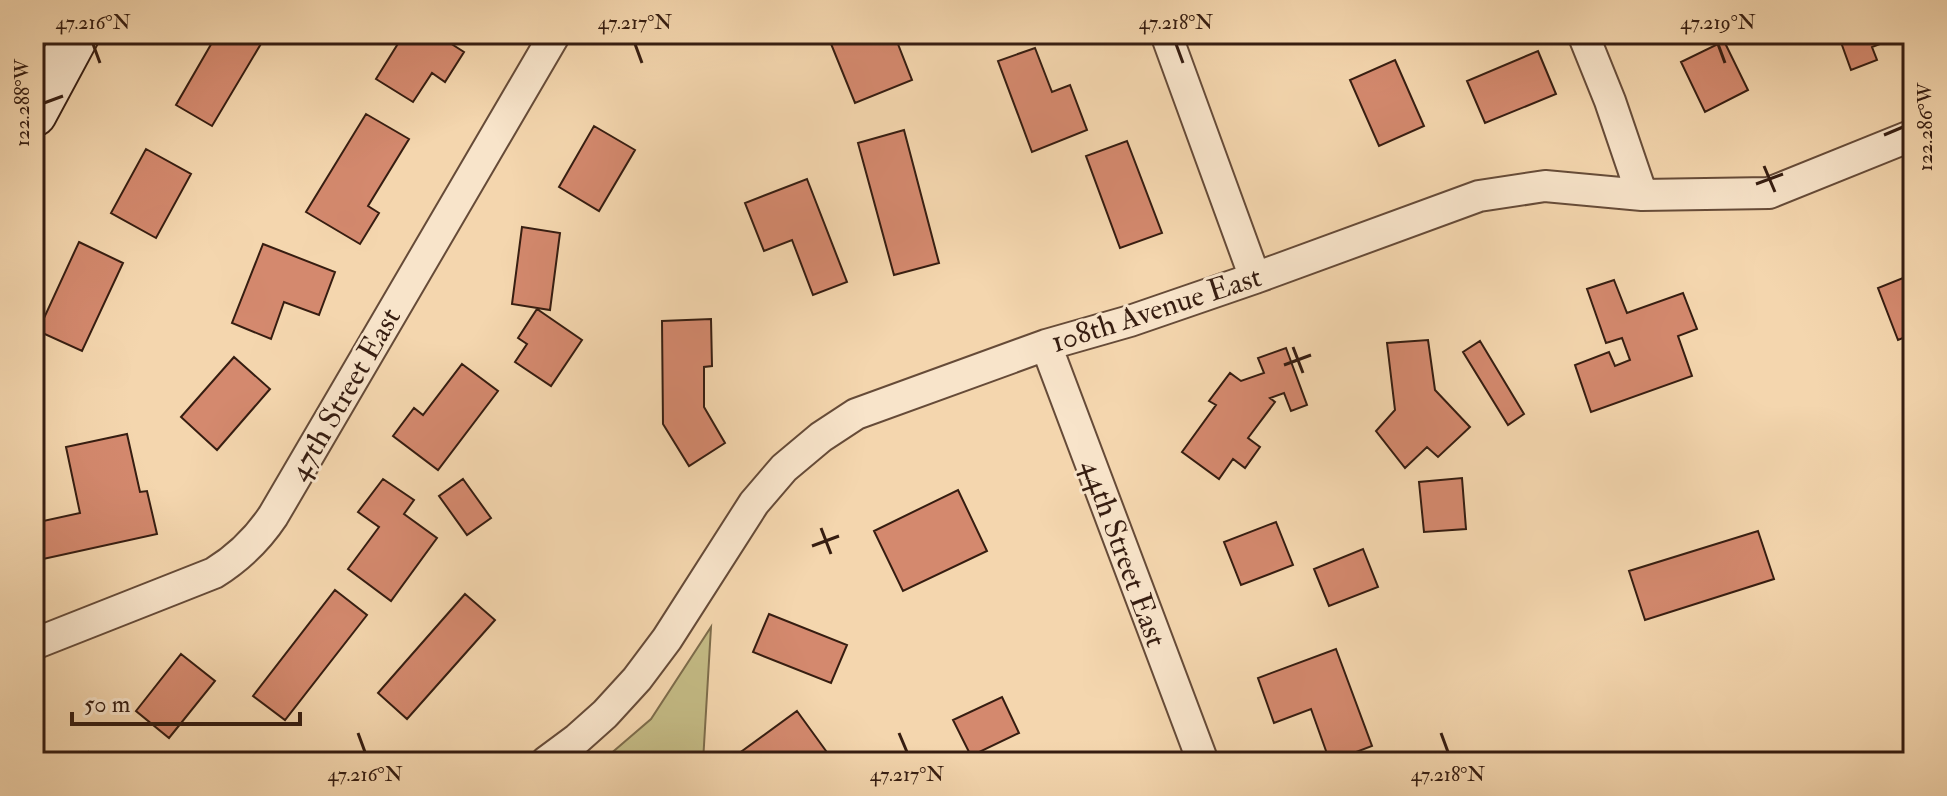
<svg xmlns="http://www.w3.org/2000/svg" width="1947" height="796" font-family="'IM FELL Double Pica',serif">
	<rect width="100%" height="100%" fill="#f4d6ae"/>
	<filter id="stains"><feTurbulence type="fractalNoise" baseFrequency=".0025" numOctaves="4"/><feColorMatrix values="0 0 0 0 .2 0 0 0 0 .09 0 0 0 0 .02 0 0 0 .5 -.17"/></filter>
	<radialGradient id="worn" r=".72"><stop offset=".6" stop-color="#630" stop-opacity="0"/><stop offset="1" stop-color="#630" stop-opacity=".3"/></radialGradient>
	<path fill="#c4bb85" stroke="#7d6c4b" stroke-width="2" d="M 711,627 L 703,762 L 601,762 L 651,719 Z"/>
	<path fill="#d4896e" stroke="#361d11" stroke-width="2" d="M 217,34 L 260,34 L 265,37 L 212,126 L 176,105 Z
		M 404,34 L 456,34 L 450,43 L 464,52 L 445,82 L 432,73 L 413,102 L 376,79 Z
		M 827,34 L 894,34 L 912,80 L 855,103 Z
		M 1838,34 L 1906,34 L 1872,47 L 1877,60 L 1851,70 Z
		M 1724,41 L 1748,90 L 1705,112 L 1681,62 Z
		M 1035,48 L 1052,92 L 1070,85 L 1087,130 L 1032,152 L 998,61 Z
		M 1538,51 L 1556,94 L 1485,123 L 1467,81 Z
		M 1395,60 L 1424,126 L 1379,146 L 1350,80 Z
		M 366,114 L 409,139 L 368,206 L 379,213 L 360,244 L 306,212 Z
		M 594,126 L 635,150 L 599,211 L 559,187 Z
		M 904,130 L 939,263 L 894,275 L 858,143 Z
		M 1127,141 L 1162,233 L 1120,248 L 1086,156 Z
		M 146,149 L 191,174 L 156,238 L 111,213 Z
		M 807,179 L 847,282 L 813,295 L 792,240 L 764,251 L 745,203 Z
		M 522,227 L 560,233 L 550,310 L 512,304 Z
		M 79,242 L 123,263 L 82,351 L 38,331 Z
		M 263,244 L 335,272 L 319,315 L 284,302 L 271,339 L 232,323 Z
		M 1913,274 L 1913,334 L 1898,340 L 1878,288 Z
		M 1614,280 L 1627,313 L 1683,293 L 1697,329 L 1678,336 L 1692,376 L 1591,412 L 1575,365 L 1609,352 L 1615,366 L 1630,360 L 1622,338 L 1606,343 L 1587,289 Z
		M 537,309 L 582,340 L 551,386 L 515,362 L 527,344 L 518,338 Z
		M 711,319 L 712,366 L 704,367 L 704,407 L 725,443 L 689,466 L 663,424 L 662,321 Z
		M 1428,340 L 1435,390 L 1470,427 L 1438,457 L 1427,447 L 1405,468 L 1376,431 L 1395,410 L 1387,343 Z
		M 1480,341 L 1524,414 L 1508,425 L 1463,352 Z
		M 1286,348 L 1307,405 L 1291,411 L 1284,393 L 1270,398 L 1275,402 L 1248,438 L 1260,447 L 1245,468 L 1233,459 L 1219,479 L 1182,452 L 1216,405 L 1209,401 L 1230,373 L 1241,381 L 1264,373 L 1258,358 Z
		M 234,357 L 270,389 L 217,450 L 181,417 Z
		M 462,364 L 498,391 L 438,470 L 393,436 L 414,408 L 423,415 Z
		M 127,434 L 140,492 L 147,491 L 157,534 L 34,561 L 34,523 L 80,513 L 66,447 Z
		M 1462,478 L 1466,529 L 1424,532 L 1419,482 Z
		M 383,479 L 414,500 L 404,514 L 437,538 L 391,601 L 348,569 L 379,527 L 358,512 Z
		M 463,479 L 491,518 L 467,535 L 439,496 Z
		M 958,490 L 987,551 L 903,591 L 874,531 Z
		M 1276,522 L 1293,565 L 1241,585 L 1224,542 Z
		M 1758,531 L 1774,579 L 1645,620 L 1629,571 Z
		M 1363,549 L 1378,587 L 1329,606 L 1314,569 Z
		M 335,590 L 367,615 L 285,720 L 253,696 Z
		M 465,594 L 495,620 L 407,719 L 378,693 Z
		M 769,614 L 847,645 L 831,683 L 753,652 Z
		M 1336,649 L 1372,746 L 1330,762 L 1311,709 L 1274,723 L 1258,678 Z
		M 181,654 L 215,681 L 169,738 L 136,711 Z
		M 1002,697 L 1019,733 L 971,756 L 953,720 Z
		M 797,711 L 834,762 L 727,762 Z
		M 88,752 L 91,762 L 59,762 Z"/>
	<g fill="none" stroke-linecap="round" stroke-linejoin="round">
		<g stroke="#664b38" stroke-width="34">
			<path id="street" d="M 1166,34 L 1255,278
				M 1583,34 L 1610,101 L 1642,195
				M 1046,345 L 1203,762
				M 34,644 L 214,573 C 238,558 257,540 273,516 L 555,34
				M 546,762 L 577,739 L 605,714 L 637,679 L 667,639 L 754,503 L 784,468 L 821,437 L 856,414 L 1046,345 L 1130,321 L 1255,278 L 1479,196 L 1545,186 L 1642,195 L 1769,193 L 1913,135"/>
		</g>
		<g stroke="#361d11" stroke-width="48">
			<path id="secondary" d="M 34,114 L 77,34"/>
		</g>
		<use href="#street" stroke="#f8e4ca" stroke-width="30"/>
		<use href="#secondary" stroke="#f8e4ca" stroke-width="44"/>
	</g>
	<path fill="none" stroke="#361d11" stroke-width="3" d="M 93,44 L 100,63M 635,44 L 642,63M 1176,44 L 1183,63M 1718,44 L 1725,63M 44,103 L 63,96M 1884,135 L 1903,127M 1764,166 L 1775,192M 1756,184 L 1783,174M 1293,347 L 1303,373M 1284,365 L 1311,355M 821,528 L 831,554M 812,546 L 839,536M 358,733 L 365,752M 899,733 L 907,752M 1441,733 L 1448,752"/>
	<g text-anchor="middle" stroke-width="6" stroke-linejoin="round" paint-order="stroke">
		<g font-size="30" fill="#361d11" stroke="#f8e4ca">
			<text transform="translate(1156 309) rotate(-18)" y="10">108th Avenue East</text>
			<text transform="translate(344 394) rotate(-60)" y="10">47th Street East</text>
			<text transform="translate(1124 553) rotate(70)" y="10">44th Street East</text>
		</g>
	</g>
	<rect width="1947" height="796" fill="none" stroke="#f4d6ae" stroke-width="88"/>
	<path d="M72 712v12h228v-12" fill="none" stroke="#361d11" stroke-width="4"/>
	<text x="84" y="712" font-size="24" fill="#361d11" stroke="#f8e4ca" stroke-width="6" paint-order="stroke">50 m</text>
	<rect x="44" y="44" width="1859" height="708" fill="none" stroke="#361d11" stroke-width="3"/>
	<g font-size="20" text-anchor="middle" fill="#361d11">
		<text x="93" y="29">47.216°N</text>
		<text x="635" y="29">47.217°N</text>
		<text x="1176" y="29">47.218°N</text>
		<text x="1718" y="29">47.219°N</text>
		<text transform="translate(22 103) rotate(-90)" y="7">122.288°W</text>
		<text transform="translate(1925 127) rotate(-90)" y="7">122.286°W</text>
		<text x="365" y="781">47.216°N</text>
		<text x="907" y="781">47.217°N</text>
		<text x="1448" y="781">47.218°N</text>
	</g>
	<rect width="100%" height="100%" filter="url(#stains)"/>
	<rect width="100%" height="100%" fill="url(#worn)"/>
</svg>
